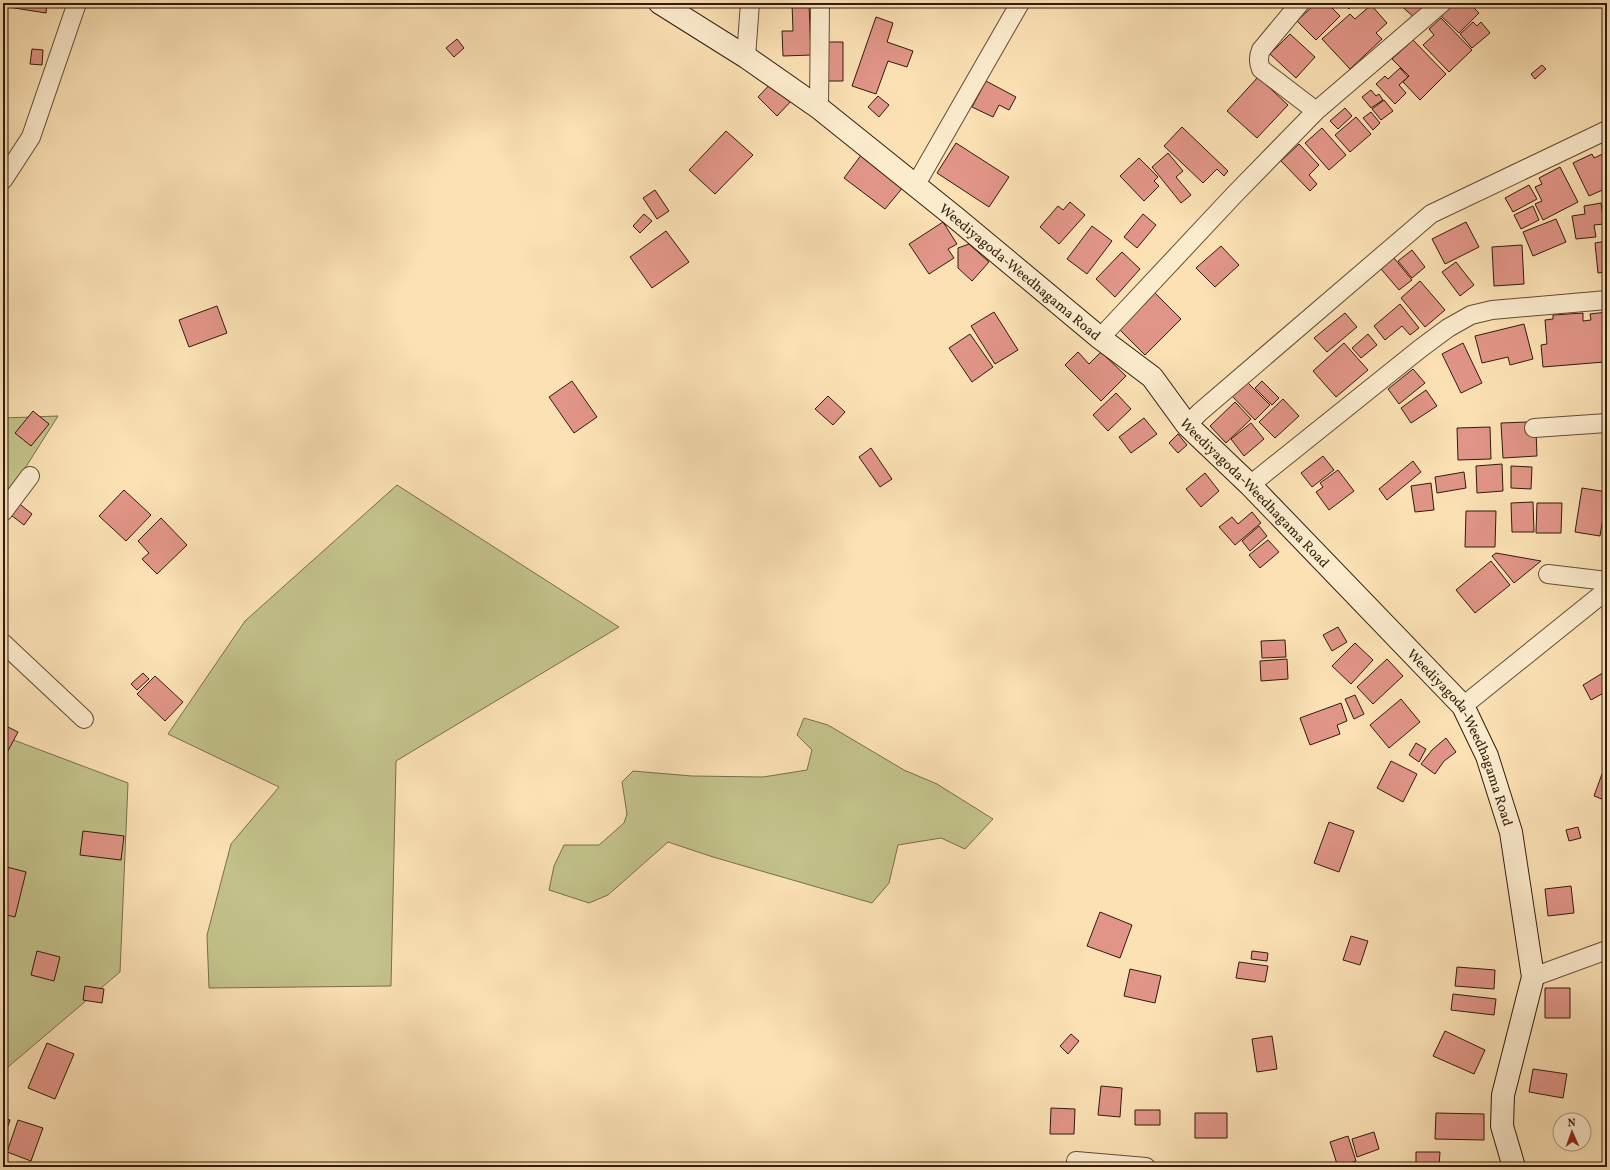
<svg xmlns="http://www.w3.org/2000/svg" width="1610" height="1170" font-family="Vollkorn,serif">
	<rect width="100%" height="100%" fill="#fbe1b4"/>
	<filter id="stains"><feTurbulence type="fractalNoise" baseFrequency=".005" numOctaves="4"/><feColorMatrix values="0 0 0 0 .2 0 0 0 0 .09 0 0 0 0 .02 0 0 0 .5 -.17"/></filter>
	<radialGradient id="worn" r=".72"><stop offset=".6" stop-color="#630" stop-opacity="0"/><stop offset="1" stop-color="#630" stop-opacity=".3"/></radialGradient>
	<path fill="#c3c28a" stroke="#7a6e4a" d="M 58,416 L 3,503 L 3,418 Z
		M 397,485 L 619,627 L 396,761 L 391,986 L 209,988 L 207,935 L 231,844 L 279,787 L 168,734 L 245,621 Z
		M 804,718 L 828,725 L 904,770 L 937,784 L 993,819 L 965,849 L 941,838 L 898,845 L 889,883 L 872,903 L 713,857 L 668,842 L 608,895 L 589,903 L 549,890 L 554,866 L 564,845 L 599,845 L 624,823 L 627,814 L 622,782 L 633,771 L 692,776 L 763,777 L 807,770 L 812,750 L 797,735 Z
		M 3,736 L 128,783 L 120,972 L 8,1067 L 3,1077 Z"/>
	<path fill="#e19588" stroke="#321b09" d="M 8,3 L 47,3 L 46,13 L 8,7 Z
		M 792,3 L 809,3 L 811,55 L 783,56 L 782,31 L 793,31 Z
		M 1316,3 L 1327,3 L 1340,16 L 1316,40 L 1297,21 Z
		M 1343,3 L 1355,3 L 1349,9 Z
		M 1398,3 L 1432,3 L 1417,20 Z
		M 1446,3 L 1469,3 L 1479,13 L 1459,33 L 1437,12 Z
		M 1371,5 L 1387,23 L 1376,33 L 1382,39 L 1350,69 L 1322,39 L 1350,14 L 1355,19 Z
		M 876,17 L 893,23 L 887,42 L 913,51 L 907,67 L 888,61 L 876,94 L 852,86 Z
		M 1441,18 L 1472,50 L 1449,72 L 1423,45 L 1434,35 L 1429,29 Z
		M 1473,22 L 1477,26 L 1481,22 L 1490,33 L 1472,48 L 1460,34 Z
		M 1290,34 L 1315,57 L 1296,78 L 1270,54 Z
		M 457,39 L 464,48 L 454,57 L 446,48 Z
		M 1413,40 L 1446,74 L 1420,100 L 1403,82 L 1409,76 L 1392,59 Z
		M 824,42 L 843,42 L 843,81 L 824,81 Z
		M 32,49 L 43,50 L 42,65 L 30,64 Z
		M 1542,65 L 1546,69 L 1535,79 L 1531,74 Z
		M 1400,68 L 1408,77 L 1399,85 L 1406,93 L 1395,104 L 1376,84 L 1385,76 L 1388,79 Z
		M 1258,77 L 1288,105 L 1257,138 L 1227,111 Z
		M 775,79 L 794,98 L 777,116 L 758,97 Z
		M 986,81 L 1016,97 L 1009,110 L 999,105 L 993,117 L 972,107 Z
		M 1371,90 L 1376,96 L 1379,94 L 1383,100 L 1371,108 L 1362,97 Z
		M 878,96 L 889,105 L 879,117 L 868,107 Z
		M 1384,100 L 1393,111 L 1381,120 L 1372,109 Z
		M 1345,108 L 1352,116 L 1338,129 L 1330,121 Z
		M 1371,112 L 1380,123 L 1373,130 L 1363,118 Z
		M 1356,117 L 1371,134 L 1350,152 L 1335,135 Z
		M 1182,127 L 1228,171 L 1224,176 L 1217,169 L 1203,183 L 1164,146 Z
		M 1322,128 L 1346,155 L 1329,170 L 1305,143 Z
		M 726,131 L 753,155 L 715,194 L 689,170 Z
		M 956,143 L 1009,177 L 989,207 L 937,173 Z
		M 1299,144 L 1319,165 L 1309,175 L 1317,184 L 1310,191 L 1281,161 Z
		M 1607,152 L 1607,188 L 1589,196 L 1573,163 L 1592,154 L 1594,158 Z
		M 1168,153 L 1183,171 L 1176,177 L 1191,195 L 1181,203 L 1152,167 Z
		M 862,154 L 904,186 L 885,209 L 844,178 Z
		M 1139,158 L 1158,177 L 1154,181 L 1159,186 L 1144,201 L 1120,176 Z
		M 1560,167 L 1578,202 L 1543,220 L 1535,204 L 1542,201 L 1535,187 L 1542,184 L 1539,178 Z
		M 1529,185 L 1537,199 L 1513,212 L 1505,198 Z
		M 1607,189 L 1607,222 L 1603,190 Z
		M 655,190 L 669,211 L 657,219 L 643,198 Z
		M 1070,202 L 1085,215 L 1059,244 L 1040,227 L 1058,206 L 1063,210 Z
		M 1601,203 L 1604,224 L 1594,225 L 1596,237 L 1576,239 L 1572,216 L 1585,214 L 1584,206 Z
		M 1533,206 L 1539,220 L 1521,229 L 1514,215 Z
		M 644,214 L 652,221 L 640,233 L 633,226 Z
		M 1143,214 L 1156,225 L 1137,248 L 1124,237 Z
		M 1556,219 L 1566,242 L 1533,256 L 1523,232 Z
		M 943,222 L 957,244 L 948,249 L 954,258 L 929,274 L 909,244 Z
		M 1466,222 L 1479,247 L 1445,264 L 1432,239 Z
		M 1092,226 L 1112,241 L 1087,274 L 1067,259 Z
		M 666,231 L 689,262 L 652,288 L 630,257 Z
		M 1607,241 L 1607,272 L 1598,273 L 1595,243 Z
		M 969,244 L 989,262 L 972,281 L 958,268 L 958,248 Z
		M 1522,245 L 1524,284 L 1494,286 L 1492,247 Z
		M 1221,246 L 1239,265 L 1215,287 L 1196,268 Z
		M 1412,250 L 1425,267 L 1412,278 L 1398,261 Z
		M 1122,252 L 1140,269 L 1115,297 L 1096,279 Z
		M 1394,258 L 1412,280 L 1399,290 L 1381,269 Z
		M 1456,262 L 1474,285 L 1460,296 L 1442,272 Z
		M 1420,281 L 1445,310 L 1425,327 L 1401,298 Z
		M 1155,293 L 1181,319 L 1145,355 L 1116,326 L 1132,317 Z
		M 1400,304 L 1419,328 L 1410,335 L 1402,326 L 1385,340 L 1374,326 Z
		M 217,306 L 227,333 L 189,347 L 179,320 Z
		M 994,312 L 1018,350 L 995,364 L 971,326 Z
		M 1607,312 L 1607,349 L 1603,349 L 1604,362 L 1543,367 L 1541,345 L 1547,344 L 1545,320 L 1553,319 L 1553,315 L 1583,313 L 1583,321 L 1591,320 L 1590,314 Z
		M 1345,313 L 1357,327 L 1327,352 L 1314,338 Z
		M 1524,324 L 1533,359 L 1510,365 L 1508,357 L 1482,363 L 1475,336 Z
		M 970,334 L 993,367 L 972,382 L 949,348 Z
		M 1368,334 L 1377,345 L 1361,358 L 1352,348 Z
		M 1344,343 L 1368,370 L 1336,397 L 1313,371 Z
		M 1463,343 L 1482,383 L 1461,393 L 1442,354 Z
		M 1078,352 L 1089,364 L 1101,352 L 1126,376 L 1101,401 L 1065,365 Z
		M 1413,369 L 1425,383 L 1399,404 L 1388,389 Z
		M 572,381 L 597,417 L 574,433 L 549,397 Z
		M 1246,381 L 1270,405 L 1255,420 L 1231,395 Z
		M 1262,381 L 1279,398 L 1272,405 L 1255,388 Z
		M 1426,390 L 1437,406 L 1411,423 L 1401,408 Z
		M 1116,393 L 1131,409 L 1108,431 L 1093,415 Z
		M 828,396 L 845,412 L 833,425 L 815,409 Z
		M 1283,399 L 1299,416 L 1275,438 L 1259,422 Z
		M 1235,402 L 1251,419 L 1226,443 L 1210,426 Z
		M 33,411 L 49,424 L 31,446 L 15,433 Z
		M 1144,418 L 1157,434 L 1131,453 L 1119,437 Z
		M 1528,422 L 1528,430 L 1536,430 L 1537,456 L 1503,458 L 1501,423 Z
		M 1251,423 L 1264,439 L 1244,456 L 1231,439 Z
		M 1490,427 L 1491,459 L 1458,460 L 1457,428 Z
		M 1178,434 L 1187,445 L 1178,453 L 1169,443 Z
		M 871,448 L 892,479 L 880,487 L 859,457 Z
		M 1323,456 L 1334,470 L 1312,487 L 1301,473 Z
		M 1413,461 L 1421,472 L 1387,500 L 1379,489 Z
		M 1502,464 L 1503,491 L 1477,493 L 1476,466 Z
		M 1511,466 L 1532,467 L 1531,489 L 1511,488 Z
		M 1338,470 L 1354,491 L 1329,510 L 1316,492 L 1323,487 L 1320,483 Z
		M 1464,472 L 1466,488 L 1437,493 L 1435,477 Z
		M 1205,473 L 1219,491 L 1201,507 L 1186,489 Z
		M 1431,483 L 1434,510 L 1415,512 L 1411,486 Z
		M 1582,488 L 1607,492 L 1600,536 L 1575,532 Z
		M 124,490 L 151,515 L 126,541 L 99,516 Z
		M 16,501 L 32,514 L 24,525 L 7,512 Z
		M 1533,502 L 1534,532 L 1512,532 L 1511,503 Z
		M 1537,503 L 1562,503 L 1561,533 L 1536,533 Z
		M 1466,511 L 1496,511 L 1495,547 L 1465,547 Z
		M 1252,512 L 1261,523 L 1235,545 L 1219,527 L 1232,517 L 1238,524 Z
		M 161,518 L 187,545 L 157,574 L 142,559 L 149,553 L 138,541 Z
		M 1259,526 L 1267,536 L 1250,551 L 1242,541 Z
		M 1268,540 L 1279,552 L 1260,568 L 1249,555 Z
		M 1496,553 L 1541,561 L 1514,583 L 1492,556 Z
		M 1491,561 L 1510,585 L 1475,613 L 1456,590 Z
		M 1338,627 L 1347,642 L 1332,651 L 1323,635 Z
		M 1285,640 L 1286,657 L 1262,658 L 1261,641 Z
		M 1355,643 L 1373,660 L 1351,684 L 1332,666 Z
		M 1287,659 L 1288,679 L 1261,681 L 1260,661 Z
		M 1387,659 L 1403,676 L 1373,704 L 1357,687 Z
		M 1606,671 L 1607,674 L 1607,691 L 1591,700 L 1583,685 Z
		M 143,673 L 149,679 L 137,690 L 131,684 Z
		M 155,676 L 183,702 L 165,721 L 137,694 Z
		M 1355,695 L 1364,714 L 1354,719 L 1345,699 Z
		M 1401,699 L 1420,722 L 1389,748 L 1370,725 Z
		M 1341,703 L 1347,721 L 1337,725 L 1340,734 L 1310,745 L 1300,718 Z
		M 8,727 L 18,732 L 3,760 L 3,732 L 5,733 Z
		M 1446,738 L 1456,752 L 1444,761 L 1435,774 L 1421,764 L 1432,750 Z
		M 1416,743 L 1426,749 L 1419,762 L 1409,755 Z
		M 1391,761 L 1417,774 L 1403,802 L 1377,788 Z
		M 1602,774 L 1607,776 L 1607,801 L 1594,796 Z
		M 1329,822 L 1354,831 L 1339,872 L 1314,863 Z
		M 1578,827 L 1581,838 L 1569,841 L 1566,830 Z
		M 83,831 L 124,836 L 121,860 L 80,855 Z
		M 3,866 L 26,872 L 15,917 L 3,914 Z
		M 1571,886 L 1574,913 L 1548,916 L 1545,889 Z
		M 1100,912 L 1132,925 L 1120,958 L 1087,946 Z
		M 1351,936 L 1368,941 L 1360,965 L 1343,960 Z
		M 37,951 L 60,957 L 54,981 L 31,975 Z
		M 1252,951 L 1268,953 L 1267,961 L 1251,959 Z
		M 1239,962 L 1268,966 L 1265,982 L 1236,978 Z
		M 1457,967 L 1495,970 L 1494,989 L 1455,986 Z
		M 1130,969 L 1161,976 L 1155,1003 L 1124,996 Z
		M 85,986 L 104,989 L 102,1003 L 83,1000 Z
		M 1545,988 L 1570,988 L 1570,1018 L 1545,1018 Z
		M 1453,994 L 1496,999 L 1494,1015 L 1451,1010 Z
		M 1445,1031 L 1485,1050 L 1474,1074 L 1433,1056 Z
		M 1071,1034 L 1079,1041 L 1068,1054 L 1060,1046 Z
		M 1272,1036 L 1277,1069 L 1257,1072 L 1252,1039 Z
		M 47,1043 L 74,1054 L 55,1099 L 28,1088 Z
		M 1533,1069 L 1567,1074 L 1563,1098 L 1529,1092 Z
		M 1101,1086 L 1122,1088 L 1120,1117 L 1098,1115 Z
		M 1051,1108 L 1075,1109 L 1074,1134 L 1050,1134 Z
		M 1135,1110 L 1160,1110 L 1160,1125 L 1135,1125 Z
		M 1195,1113 L 1227,1113 L 1227,1138 L 1195,1138 Z
		M 1436,1113 L 1484,1114 L 1484,1140 L 1435,1139 Z
		M 3,1118 L 10,1120 L 3,1141 Z
		M 18,1120 L 43,1128 L 31,1161 L 7,1152 Z
		M 1374,1132 L 1379,1149 L 1357,1157 L 1352,1139 Z
		M 1348,1136 L 1356,1161 L 1338,1167 L 1330,1142 Z
		M 1416,1152 L 1440,1152 L 1439,1167 L 1445,1167 L 1416,1167 Z"/>
	<g fill="none" stroke-linecap="round" stroke-linejoin="round">
		<g stroke="#644c34" stroke-width="20">
			<path id="street" d="M 1300,3 L 1261,50 C 1258,57 1258,62 1261,69 L 1316,111
				M 746,57 L 750,3
				M 819,108 L 820,3
				M 3,180 L 31,137 L 77,3
				M 915,186 L 1020,3
				M 1100,338 L 1234,195 L 1316,111 L 1442,3
				M 1187,425 L 1200,412 L 1431,214 L 1607,130
				M 1534,428 L 1607,423
				M 1250,485 L 1421,348 L 1448,328 L 1471,315 L 1492,310 L 1607,300
				M 3,512 L 30,476
				M 1548,574 L 1607,581
				M 3,643 L 84,719
				M 1463,706 L 1607,590
				M 1533,977 L 1607,950
				M 1076,1161 L 1146,1167"/>
		</g>
		<g stroke="#321b09" stroke-width="24">
			<g id="secondary">
				<path id="s1" d="M 660,3 L 746,57 L 819,108 L 956,218 L 1100,338 L 1152,377 L 1187,425 L 1250,485 L 1463,706 L 1487,756 L 1511,832 L 1533,977 L 1503,1095 L 1502,1126 L 1514,1167"/>
			</g>
		</g>
		<use href="#street" stroke="#fcecce" stroke-width="18"/>
		<use href="#secondary" stroke="#fcecce" stroke-width="22"/>
	</g>
	<g text-anchor="middle" stroke-width="3.5" stroke-linejoin="round" paint-order="stroke">
		<g font-size="14" fill="#321b09" stroke="#fcecce">
			<text dy="5" stroke="none"><textPath href="#s1" startOffset="450">Weediyagoda-Weedhagama Road</textPath></text>
			<text dy="5" stroke="none"><textPath href="#s1" startOffset="774">Weediyagoda-Weedhagama Road</textPath></text>
			<text dy="5" stroke="none"><textPath href="#s1" startOffset="1098">Weediyagoda-Weedhagama Road</textPath></text>
		</g>
	</g>
	<rect width="1610" height="1170" fill="none" stroke="#fbe1b4" stroke-width="16"/>
	<rect x="4" y="4" width="1602" height="1162" fill="none" stroke="#321b09" stroke-width="2"/>
	<rect x="8" y="8" width="1594" height="1154" fill="none" stroke="#321b09"/>
	<g transform="translate(1572 1132) rotate(358)"><circle r="19" fill="#fcecce" stroke="#ab987f"/>
	<path d="M0-3L7 15L0 10L-7 15Z" fill="#8f2418"/>
	<text y="-6" font-size="11" font-weight="bold" text-anchor="middle" fill="#321b09">N</text>
	</g>
	<rect width="100%" height="100%" filter="url(#stains)"/>
	<rect width="100%" height="100%" fill="url(#worn)"/>
</svg>
